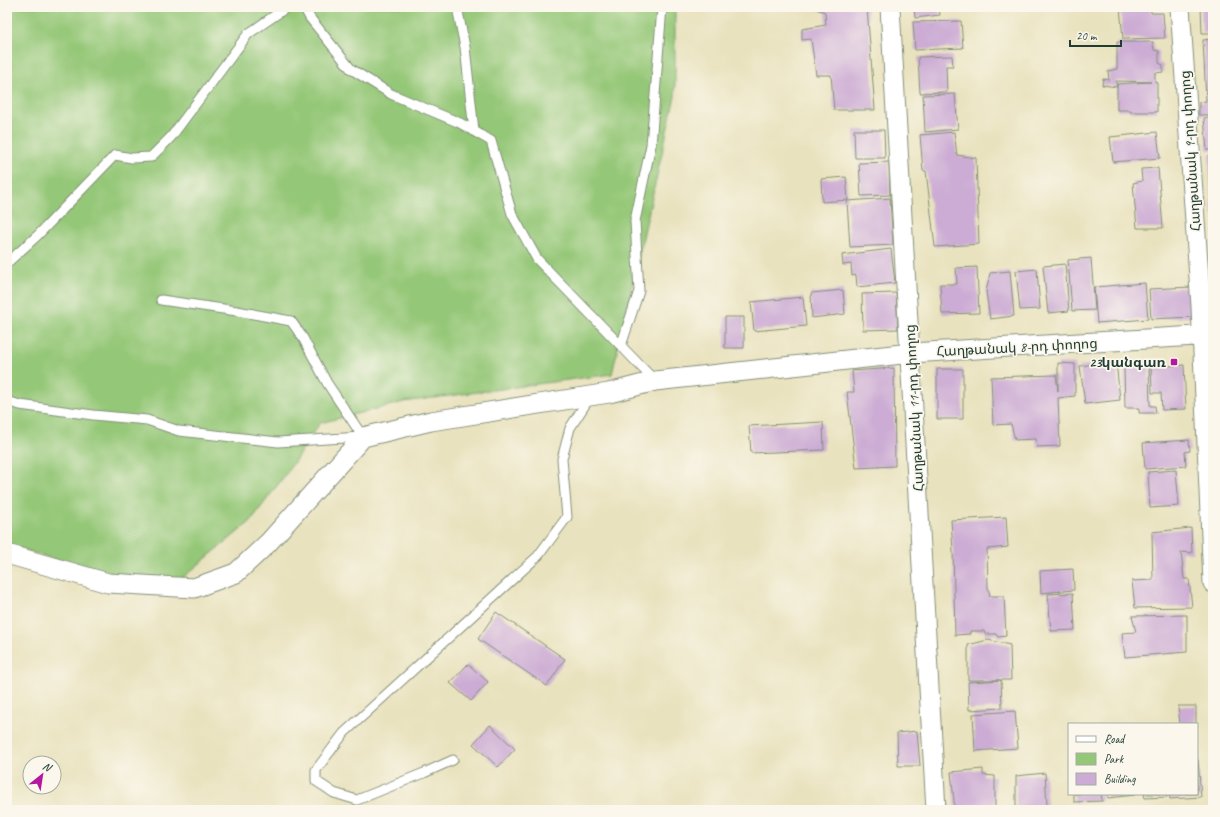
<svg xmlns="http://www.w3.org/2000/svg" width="1220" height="817" font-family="Caveat,'Noto Sans Armenian',sans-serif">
	<rect width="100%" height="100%" fill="#fbf7ec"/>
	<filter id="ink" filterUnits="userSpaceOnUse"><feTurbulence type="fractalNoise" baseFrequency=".025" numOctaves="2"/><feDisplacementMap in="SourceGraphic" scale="8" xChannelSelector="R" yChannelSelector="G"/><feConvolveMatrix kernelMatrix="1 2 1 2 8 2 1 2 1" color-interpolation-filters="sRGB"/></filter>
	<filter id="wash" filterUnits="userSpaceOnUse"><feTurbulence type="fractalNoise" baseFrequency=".012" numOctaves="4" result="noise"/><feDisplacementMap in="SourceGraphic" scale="16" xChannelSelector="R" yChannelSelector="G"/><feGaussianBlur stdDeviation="0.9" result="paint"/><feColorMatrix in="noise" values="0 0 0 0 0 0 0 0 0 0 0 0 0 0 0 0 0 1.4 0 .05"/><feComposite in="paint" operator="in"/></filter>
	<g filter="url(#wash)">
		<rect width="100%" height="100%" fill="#e9e2be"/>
		<path fill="#94c777" stroke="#5a8256" d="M 7,7 L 675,7 L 675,96 L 612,374 L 404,402 L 320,423 L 288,471 L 250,522 L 181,579 L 99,574 L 7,544 Z"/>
		<g id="blocks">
			<path fill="#ccacd4" d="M 811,7 L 867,7 L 875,110 L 834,110 L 831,75 L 816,75 L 811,39 L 802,40 L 802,29 L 826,25 L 825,12 Z
				M 914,7 L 939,7 L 940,15 L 915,18 Z
				M 1120,7 L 1151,7 L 1151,13 L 1163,13 L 1165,38 L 1123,39 Z
				M 1201,7 L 1213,7 L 1213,33 L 1202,33 Z
				M 961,21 L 963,48 L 915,50 L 913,22 Z
				M 1213,39 L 1213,115 L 1199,115 L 1199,102 L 1206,101 L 1203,40 Z
				M 1117,42 L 1153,42 L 1154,50 L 1159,51 L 1159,63 L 1163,65 L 1163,72 L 1155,73 L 1155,82 L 1157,82 L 1157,112 L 1130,112 L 1130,110 L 1117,110 L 1117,84 L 1151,82 L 1116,81 L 1117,87 L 1102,85 L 1103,79 L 1109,80 L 1108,71 L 1117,69 Z
				M 952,56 L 953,66 L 946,66 L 947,92 L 920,93 L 918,57 Z
				M 955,94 L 958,129 L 925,132 L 923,95 Z
				M 1213,117 L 1213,150 L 1207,150 L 1204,118 Z
				M 854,130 L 884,130 L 885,158 L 855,158 Z
				M 954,132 L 957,155 L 976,158 L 979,244 L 935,247 L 926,171 L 923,171 L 920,135 Z
				M 1157,132 L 1160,158 L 1113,162 L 1110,137 Z
				M 1209,155 L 1213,155 L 1213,216 L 1212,216 Z
				M 889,162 L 890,195 L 861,196 L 859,163 Z
				M 1158,168 L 1163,228 L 1137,228 L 1133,183 L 1142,181 L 1141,169 Z
				M 846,177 L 848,200 L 822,202 L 821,179 Z
				M 890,198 L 893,245 L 850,247 L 847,201 Z
				M 891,249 L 895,283 L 857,287 L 856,275 L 852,276 L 851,264 L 843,265 L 842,255 Z
				M 1091,258 L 1095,310 L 1072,311 L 1068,260 Z
				M 1065,264 L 1069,311 L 1048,313 L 1043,266 Z
				M 977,267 L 979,313 L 942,314 L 940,284 L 957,284 L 956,268 Z
				M 1037,269 L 1040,309 L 1020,310 L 1016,271 Z
				M 1010,271 L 1014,316 L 990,319 L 986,292 L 990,273 Z
				M 1145,283 L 1148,319 L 1097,323 L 1094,287 Z
				M 1192,287 L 1193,317 L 1151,319 L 1149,289 Z
				M 843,290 L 845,314 L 812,318 L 811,293 Z
				M 896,293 L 898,329 L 863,330 L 862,294 Z
				M 803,297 L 806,326 L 754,331 L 751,302 Z
				M 725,317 L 744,317 L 744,348 L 725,348 Z
				M 1116,361 L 1120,400 L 1085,404 L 1080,366 Z
				M 1058,363 L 1075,364 L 1075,396 L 1058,398 L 1060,446 L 1037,447 L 1036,439 L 1015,440 L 1011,424 L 993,425 L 991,377 L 1056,375 L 1058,391 Z
				M 1184,365 L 1186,409 L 1162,410 L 1161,393 L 1152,393 L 1151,367 Z
				M 1149,367 L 1150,406 L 1155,406 L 1156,413 L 1139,413 L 1139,408 L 1125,408 L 1124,368 Z
				M 894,368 L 895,466 L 856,468 L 847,392 L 854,392 L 852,371 Z
				M 937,369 L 963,369 L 963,419 L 937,419 Z
				M 823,422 L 824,450 L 751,453 L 749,426 Z
				M 1189,440 L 1190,451 L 1185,452 L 1186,466 L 1145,469 L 1143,443 Z
				M 1176,470 L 1179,506 L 1150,508 L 1148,472 Z
				M 1006,517 L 1008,547 L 987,549 L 988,588 L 990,596 L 1004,596 L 1006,636 L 998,637 L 996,634 L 985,634 L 984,631 L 970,631 L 970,634 L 955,635 L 953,551 L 951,520 Z
				M 1191,528 L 1192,553 L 1181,552 L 1184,579 L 1189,579 L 1192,607 L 1135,608 L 1132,581 L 1153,580 L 1152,532 Z
				M 1073,569 L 1074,590 L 1041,593 L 1040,571 Z
				M 1073,593 L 1075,630 L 1051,631 L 1048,594 Z
				M 496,612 L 565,659 L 547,686 L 478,639 Z
				M 1187,615 L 1187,652 L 1125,657 L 1122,633 L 1136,632 L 1132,616 Z
				M 988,640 L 1010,645 L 1011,680 L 968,680 L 968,645 Z
				M 468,664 L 488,682 L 471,701 L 450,683 Z
				M 1001,680 L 1002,708 L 969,710 L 968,682 Z
				M 1178,706 L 1196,706 L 1196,724 L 1180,724 Z
				M 1015,711 L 1018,748 L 975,751 L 973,714 Z
				M 490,725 L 515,749 L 498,767 L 473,744 Z
				M 917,731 L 920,766 L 898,766 L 897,733 Z
				M 1197,760 L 1198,760 L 1201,797 L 1170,799 L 1169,794 L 1197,794 Z
				M 983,769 L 983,775 L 995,776 L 995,810 L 955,810 L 951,772 Z
				M 1045,773 L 1047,806 L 1016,810 L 1016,776 Z
				M 1074,794 L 1101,794 L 1102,801 L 1074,802 Z
				M 1107,794 L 1135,794 L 1135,795 L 1108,798 Z
				M 1144,794 L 1167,794 L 1167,797 L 1145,798 Z"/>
		</g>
	</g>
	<g filter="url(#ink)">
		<use href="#blocks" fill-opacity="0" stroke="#849079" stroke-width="1"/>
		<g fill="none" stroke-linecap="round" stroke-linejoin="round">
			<g stroke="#849079" stroke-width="11">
				<path id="service" d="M 304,7 L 310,18 L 351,69 L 391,94 L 460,123 L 491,141 L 512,214 L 537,259 L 655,381
					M 457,7 L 465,47 L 474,131
					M 7,263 L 38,235 L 115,155 L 132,158 L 151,157 L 171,137 L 248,34 L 287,7
					M 161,300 L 237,311 L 291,321 L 303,338 L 327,383 L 363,437
					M 621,346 L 639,291 L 635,221 L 651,145 L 662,7
					M 7,401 L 20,405 L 93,415 L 147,420 L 179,431 L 278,442 L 361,437
					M 453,760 L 424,773 L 357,800 L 334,793 L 316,781 L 316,770 L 344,733 L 538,556 L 567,517 L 562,459 L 570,428 L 590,397"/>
			</g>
			<g stroke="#849079" stroke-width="21">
				<path id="minor" d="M 890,7 L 936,810
					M 1180,7 L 1201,306 L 1213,583
					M 7,554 L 108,583 L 194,588 L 236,573 L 268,543 L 363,437 L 431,421 L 609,393 L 655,381 L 911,353 L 1213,335"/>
			</g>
			<use href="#service" stroke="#fff" stroke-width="9"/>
			<use href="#minor" stroke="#fff" stroke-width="19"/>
		</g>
	</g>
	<rect fill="#b5179e" stroke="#fbf7ec" stroke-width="1.5" x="1170" y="358" width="8" height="8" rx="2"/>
	<g text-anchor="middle" stroke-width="3.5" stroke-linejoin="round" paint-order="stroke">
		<g font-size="14" fill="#1f3d34" stroke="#fbf7ec">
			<text transform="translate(1190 151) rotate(-94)" y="5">Հաղթանակ 9-րդ փողոց</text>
			<text transform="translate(1017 347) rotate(-3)" y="5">Հաղթանակ 8-րդ փողոց</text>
			<text transform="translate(914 408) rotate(-93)" y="5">Հաղթանակ 11-րդ փողոց</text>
		</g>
		<g font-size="14" font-weight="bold" fill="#1f3d34" stroke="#fbf7ec" text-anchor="end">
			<text x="1166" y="367">23կանգառ</text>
		</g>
	</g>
	<rect width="1220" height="817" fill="none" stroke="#fbf7ec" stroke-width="24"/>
	<rect x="1068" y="723" width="130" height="72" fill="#fbf7ec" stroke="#a3ada2"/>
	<rect x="1076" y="736" width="20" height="6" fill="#ffffff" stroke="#a3ada2"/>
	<text x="1104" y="743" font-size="12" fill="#1f3d34">Road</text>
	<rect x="1076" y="753" width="20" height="12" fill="#94c777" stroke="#a3ada2"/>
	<text x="1104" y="763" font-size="12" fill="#1f3d34">Park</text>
	<rect x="1076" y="773" width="20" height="12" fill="#ccacd4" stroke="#a3ada2"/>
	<text x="1104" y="783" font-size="12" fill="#1f3d34">Building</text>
	<g transform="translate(42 775) rotate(30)"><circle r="19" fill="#fbf7ec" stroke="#a3ada2"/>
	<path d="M0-3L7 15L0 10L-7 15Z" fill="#b5179e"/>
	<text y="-6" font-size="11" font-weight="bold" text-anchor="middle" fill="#1f3d34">N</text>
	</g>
	<path d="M1070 40v6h51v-6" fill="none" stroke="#1f3d34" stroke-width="2"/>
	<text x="1076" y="40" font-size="12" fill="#1f3d34" stroke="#fbf7ec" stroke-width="3" paint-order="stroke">20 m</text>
</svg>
